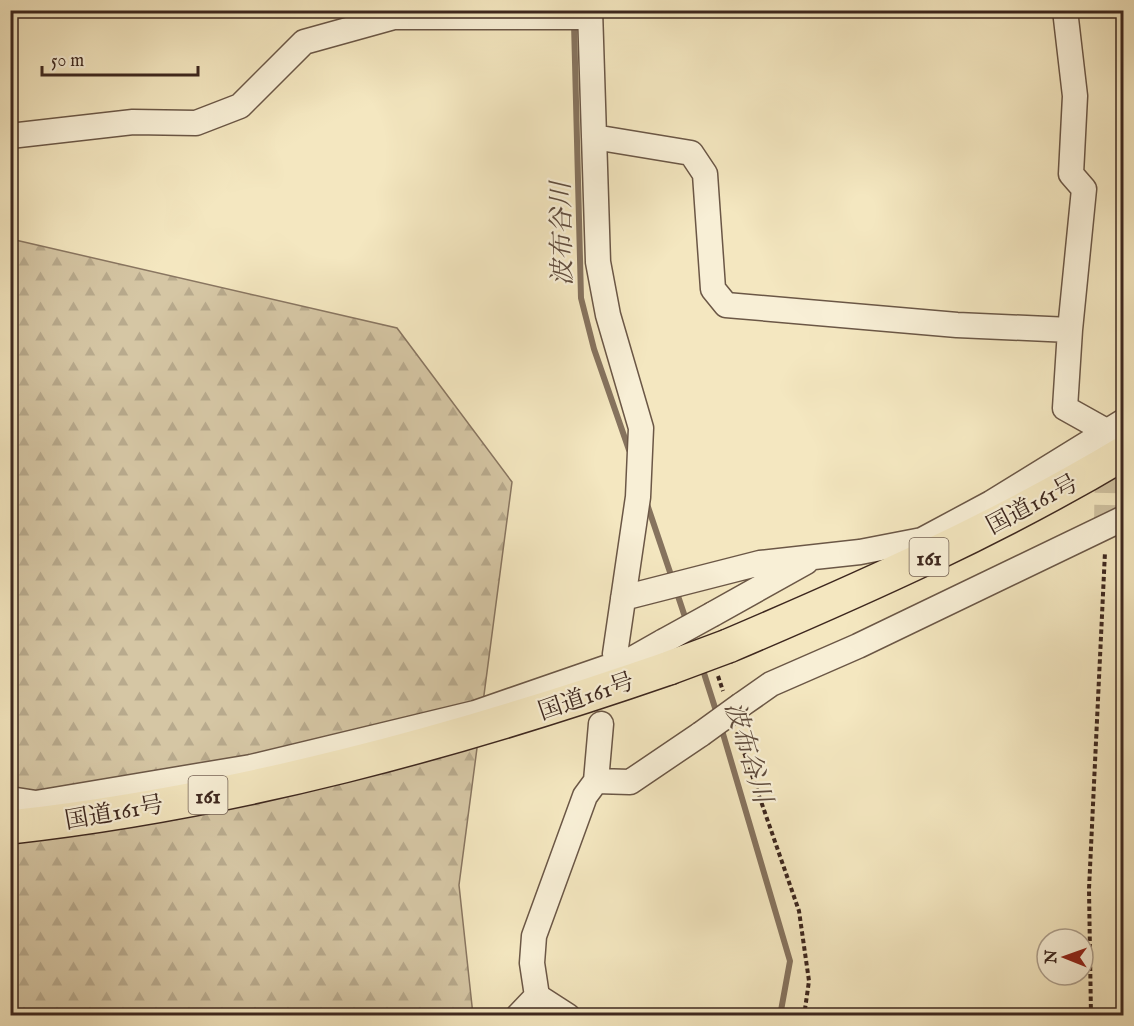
<svg xmlns="http://www.w3.org/2000/svg" width="1134" height="1026" font-family="'IM FELL English','Noto Serif JP',serif">
	<defs>
		<pattern id="forest-firs" width="22" height="20" patternUnits="userSpaceOnUse" patternTransform="scale(1.5)"><rect width="22" height="20" fill="#d5c6a4"/><path d="M5 1l3.5 6h-7zM16 11l3.5 6h-7z" fill="#b8aa8d"/></pattern>
	</defs>
	<rect width="100%" height="100%" fill="#f4e7c0"/>
	<filter id="stains"><feTurbulence type="fractalNoise" baseFrequency=".00333" numOctaves="4"/><feColorMatrix values="0 0 0 0 .2 0 0 0 0 .09 0 0 0 0 .02 0 0 0 .5 -.17"/></filter>
	<radialGradient id="worn" r=".72"><stop offset=".6" stop-color="#630" stop-opacity="0"/><stop offset="1" stop-color="#630" stop-opacity=".3"/></radialGradient>
	<path fill="url(#forest-firs)" stroke="#897661" stroke-width="1.5" d="M 11,239 L 397,328 L 512,482 L 459,885 L 473,1015 L 11,1016 Z"/>
	<g fill="none" stroke-linecap="round" stroke-linejoin="round">
		<path stroke="#86735e" stroke-width="6" d="M 574,23 L 581,298 L 594,349 L 629,450
			M 647,504 L 673,581
			M 676,590 L 687,623
			M 702,667 L 717,714
			M 721,727 L 790,961 L 780,1016"/>
		<path stroke="#cfc1a0" stroke-width="24" stroke-dasharray="24 12" stroke-linecap="butt" d="M 1106,529 L 1107,450"/>
		<g stroke="#6b5746" stroke-width="27">
			<path id="minor" d="M 590,10 L 598,262 L 608,315 L 641,428 L 638,497 L 615,654
				M 1065,10 L 1075,96 L 1071,174 L 1084,189 L 1070,330
				M 10,136 L 133,122 L 196,123 L 240,106 L 304,42 L 394,17 L 589,17
				M 594,137 L 691,153 L 705,174 L 713,289 L 726,305 L 957,325 L 1070,330 L 1065,408 L 1108,432
				M 623,598 L 760,563 L 860,552 L 922,540 L 991,503 L 1124,421
				M 713,614 L 806,562
				M 741,705 L 771,684 L 858,646 L 1124,518
				M 596,781 L 630,782 L 701,734
				M 10,799 L 36,803 L 251,767 L 475,713 L 634,658 L 664,641
				M 537,996 L 532,963 L 534,936 L 585,796 L 596,781 L 601,724
				M 537,996 L 568,1016
				M 518,1016 L 537,996"/>
		</g>
		<g stroke="#3d271e" stroke-width="36">
			<path id="highway" d="M 728,646 C 864,588 997,529 1124,453
				M 10,827 C 235,802 455,742 669,668"/>
		</g>
		<path stroke="#3d271e" stroke-width="4" stroke-dasharray="4.5 3" stroke-linecap="butt" d="M 718,676 L 723,691
			M 737,732 L 799,911 L 809,981 L 804,1016
			M 1091,1016 L 1089,889 L 1105,552"/>
		<use href="#minor" stroke="#f8efd6" stroke-width="24"/>
		<use href="#highway" stroke="#f4e7c0" stroke-width="33"/>
		<g stroke="#6b5746" stroke-width="27" stroke-linecap="butt">
			<path id="minor-bridge" d="M 664,641 L 713,614
				M 701,734 L 741,705"/>
		</g>
		<g stroke="#3d271e" stroke-width="36" stroke-linecap="butt">
			<path id="highway-bridge" d="M 669,668 L 728,646"/>
		</g>
		<use href="#minor-bridge" stroke="#f8efd6" stroke-width="24"/>
		<use href="#highway-bridge" stroke="#f4e7c0" stroke-width="33"/>
	</g>
	<g text-anchor="middle" stroke-width="4.5" stroke-linejoin="round" paint-order="stroke">
		<g fill="#f8efd6" stroke="#756355" stroke-width="1.5">
			<rect x="909.5" y="538" width="39" height="38" rx="4.5"/>
			<rect x="188.5" y="776" width="39" height="38" rx="4.5"/>
		</g>
		<g font-size="22" font-weight="bold" fill="#3d271e">
			<text x="929" y="565">161</text>
			<text x="208" y="803">161</text>
		</g>
		<g font-size="24" fill="#3d271e" stroke="#f8efd6">
			<text transform="translate(1032 504) rotate(-28)" y="8">国道161号</text>
			<text transform="translate(586 696) rotate(-19)" y="8">国道161号</text>
			<text transform="translate(114 812) rotate(-10)" y="8">国道161号</text>
		</g>
		<g font-size="26" font-style="italic" fill="#614d3e" stroke="#f8efd6">
			<text transform="translate(561 234) rotate(-91)" y="9">波布谷川</text>
			<text transform="translate(749 752) rotate(73)" y="9">波布谷川</text>
		</g>
	</g>
	<rect width="1134" height="1026" fill="none" stroke="#f4e7c0" stroke-width="36"/>
	<rect x="12" y="12" width="1110" height="1002" fill="none" stroke="#3d271e" stroke-width="3"/>
	<rect x="18" y="18" width="1098" height="990" fill="none" stroke="#3d271e" stroke-width="1.5"/>
	<g transform="translate(1065 957) rotate(271)"><circle r="28" fill="#f8efd6" stroke="#ad9f8c" stroke-width="1.5"/>
	<path d="M0-4.5L10 22L0 15L-10 22Z" fill="#8f2418"/>
	<text y="-9" font-size="16" font-weight="bold" text-anchor="middle" fill="#3d271e">N</text>
	</g>
	<path d="M42 66v9h156v-9" fill="none" stroke="#3d271e" stroke-width="3"/>
	<text x="51" y="66" font-size="18" fill="#3d271e" stroke="#f8efd6" stroke-width="4.5" paint-order="stroke">50 m</text>
	<rect width="100%" height="100%" filter="url(#stains)"/>
	<rect width="100%" height="100%" fill="url(#worn)"/>
</svg>
